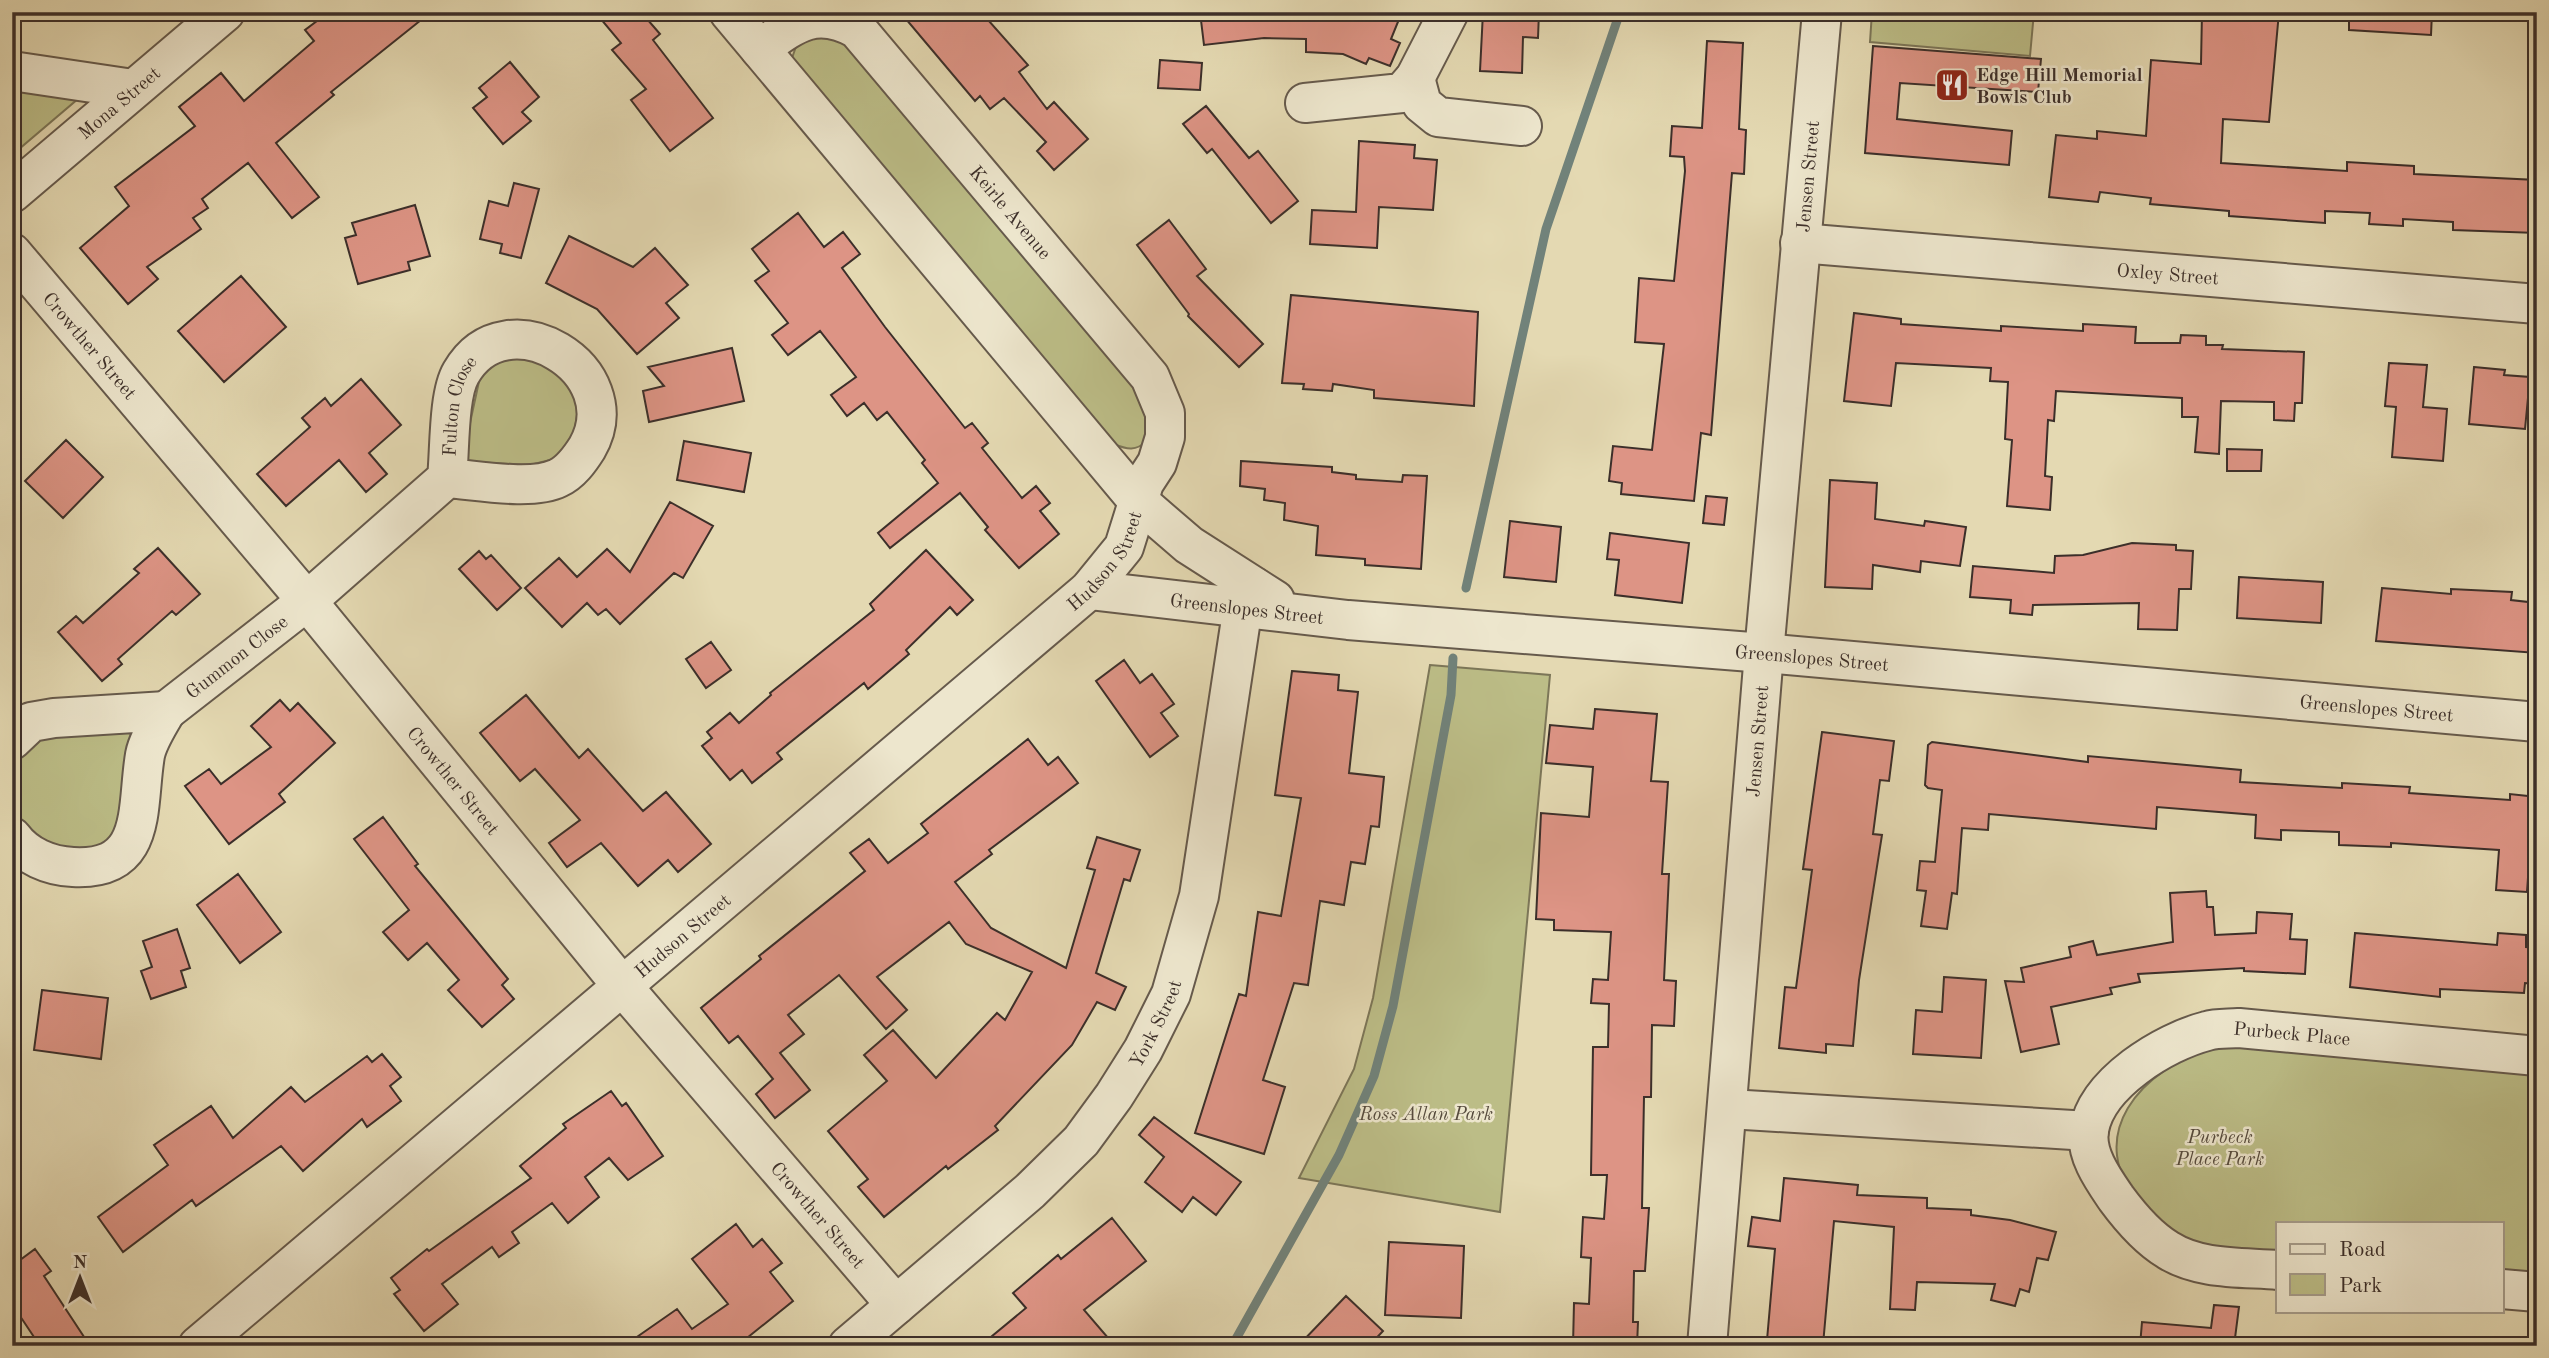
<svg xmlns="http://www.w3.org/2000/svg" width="2549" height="1358" font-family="'Old Standard TT',serif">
	<rect width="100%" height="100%" fill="#e4d9b2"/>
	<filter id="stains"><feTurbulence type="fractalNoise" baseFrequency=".00286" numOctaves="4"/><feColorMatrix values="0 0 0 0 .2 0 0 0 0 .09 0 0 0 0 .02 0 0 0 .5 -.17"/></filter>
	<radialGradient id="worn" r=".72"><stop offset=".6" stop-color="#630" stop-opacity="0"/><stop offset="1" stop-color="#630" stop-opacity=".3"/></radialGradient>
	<path fill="#bcbd87" stroke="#7c7658" stroke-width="2" d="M 1872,12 L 2034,12 L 2030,56 L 1870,42 Z
		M 836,32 L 1144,392 L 1148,441 C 1135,451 1128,450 1114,444 L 791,61 L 800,35 Z
		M 12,85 L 79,98 L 12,155 Z
		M 539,354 L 581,394 L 570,455 L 530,465 L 455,461 L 465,446 L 483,363 Z
		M 1430,665 L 1550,675 L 1500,1212 L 1299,1178 L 1354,1069 L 1373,998 Z
		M 140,727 L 117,838 L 97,855 L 62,855 L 24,832 L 12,808 L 12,750 L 30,734 Z
		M 2216,1047 L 2256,1047 L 2537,1072 L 2537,1279 L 2502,1276 L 2502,1223 L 2278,1223 L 2278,1256 C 2243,1253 2204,1255 2173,1238 C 2162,1232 2152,1216 2143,1207 C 2079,1137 2142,1067 2216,1047 Z"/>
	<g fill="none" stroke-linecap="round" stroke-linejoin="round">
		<path stroke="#71827a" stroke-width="9" d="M 1466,588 L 1546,229 L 1620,12
			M 1232,1346 L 1339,1155 L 1374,1076 L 1393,1006 L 1451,695 L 1453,658"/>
	</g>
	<path fill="#dd9485" stroke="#3c2f2a" stroke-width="2" d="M 329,12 L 431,12 L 331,92 L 334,95 L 276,143 L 319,197 L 292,218 L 248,163 L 202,199 L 208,208 L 193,218 L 201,229 L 147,267 L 158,279 L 128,304 L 80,248 L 129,206 L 115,187 L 195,126 L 179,107 L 221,73 L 244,101 L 314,41 L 305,30 Z
		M 595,12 L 641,12 L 660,34 L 653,40 L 713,118 L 670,151 L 631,100 L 646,89 L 612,50 L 621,43 Z
		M 900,12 L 981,12 L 1028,65 L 1019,72 L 1047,109 L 1054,102 L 1088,139 L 1054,170 L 1037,151 L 1046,142 L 1004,98 L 990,109 L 980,96 L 975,101 Z
		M 1200,12 L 1402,12 L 1391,39 L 1400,43 L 1390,66 L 1369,58 L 1366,64 L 1343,54 L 1306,52 L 1306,39 L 1264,38 L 1204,45 Z
		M 1483,12 L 1539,12 L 1538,38 L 1523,37 L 1522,73 L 1480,71 Z
		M 2202,12 L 2279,12 L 2269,122 L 2223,119 L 2221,163 L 2347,171 L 2347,162 L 2414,166 L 2414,174 L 2537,180 L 2537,233 L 2453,230 L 2453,222 L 2403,219 L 2403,226 L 2369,224 L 2370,213 L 2325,211 L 2325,223 L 2229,216 L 2229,211 L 2150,204 L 2151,198 L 2100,192 L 2098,202 L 2049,197 L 2056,135 L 2097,139 L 2097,131 L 2146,136 L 2151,60 L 2201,64 Z
		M 2349,12 L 2432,12 L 2431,35 L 2349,30 Z
		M 1707,41 L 1743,43 L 1739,129 L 1746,130 L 1744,174 L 1732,173 L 1711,435 L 1701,433 L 1694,501 L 1621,494 L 1622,483 L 1609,481 L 1613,446 L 1652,450 L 1664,344 L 1635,342 L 1639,278 L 1674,281 L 1685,171 L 1684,157 L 1670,156 L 1672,126 L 1702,128 Z
		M 1873,46 L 2041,59 L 2038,92 L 1900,83 L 1897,119 L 2012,131 L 2009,165 L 1865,153 Z
		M 1160,60 L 1202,63 L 1200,90 L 1158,88 Z
		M 510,62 L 539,97 L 522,112 L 531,121 L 503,144 L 473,108 L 487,97 L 479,88 Z
		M 1206,106 L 1249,158 L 1258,151 L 1298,201 L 1271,223 L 1212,149 L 1207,153 L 1183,124 Z
		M 1359,141 L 1415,145 L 1414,158 L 1437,160 L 1433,210 L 1379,207 L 1377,248 L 1310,244 L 1312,210 L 1356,212 Z
		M 514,183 L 539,189 L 521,258 L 500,253 L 502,244 L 480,239 L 489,201 L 508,206 Z
		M 415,205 L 430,256 L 408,262 L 410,270 L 358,284 L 345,238 L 356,235 L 352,223 Z
		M 798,213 L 824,247 L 843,232 L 860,254 L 842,268 L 885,327 L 965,428 L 972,423 L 988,443 L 982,448 L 1022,498 L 1036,486 L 1050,503 L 1040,511 L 1059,534 L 1019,568 L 985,530 L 988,527 L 960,493 L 890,548 L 878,533 L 938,483 L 922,463 L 925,460 L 887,412 L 877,420 L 864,403 L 847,416 L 831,395 L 856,377 L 820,331 L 788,355 L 772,335 L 788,323 L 755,281 L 769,271 L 752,249 Z
		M 1169,220 L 1206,269 L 1197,276 L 1263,344 L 1239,367 L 1188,316 L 1189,314 L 1137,245 Z
		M 569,236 L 633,267 L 655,248 L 688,285 L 666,303 L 679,318 L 637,354 L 597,309 L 546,283 Z
		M 241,276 L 286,327 L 224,382 L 178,331 Z
		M 1291,295 L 1478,312 L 1474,406 L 1374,398 L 1374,390 L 1333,384 L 1332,391 L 1303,389 L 1304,384 L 1282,383 Z
		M 1854,313 L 1901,319 L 1901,324 L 2001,331 L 2001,326 L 2083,331 L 2083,324 L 2136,327 L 2135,343 L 2180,343 L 2181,335 L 2206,336 L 2206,345 L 2223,345 L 2222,349 L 2304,352 L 2302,403 L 2295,403 L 2294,421 L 2274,420 L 2274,402 L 2221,401 L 2219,454 L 2195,452 L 2198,417 L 2182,417 L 2182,398 L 2056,391 L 2054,421 L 2048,420 L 2045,476 L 2052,477 L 2050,510 L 2007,506 L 2012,440 L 2005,439 L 2008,382 L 1990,381 L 1991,368 L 1896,363 L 1891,406 L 1844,401 Z
		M 732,348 L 744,401 L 649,422 L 643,391 L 664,386 L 648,367 Z
		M 2389,363 L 2427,365 L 2423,407 L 2447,409 L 2443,461 L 2392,457 L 2396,407 L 2385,406 Z
		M 2474,367 L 2505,370 L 2504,375 L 2530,377 L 2525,429 L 2469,424 Z
		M 361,379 L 401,425 L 369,453 L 387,474 L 366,492 L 339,460 L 286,506 L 257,474 L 310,427 L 302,418 L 325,398 L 331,406 Z
		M 66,440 L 103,477 L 63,518 L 25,481 Z
		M 684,441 L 751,453 L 744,492 L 677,480 Z
		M 2227,449 L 2262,450 L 2261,471 L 2227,471 Z
		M 1241,461 L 1332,467 L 1332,472 L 1356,475 L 1356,479 L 1402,482 L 1403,475 L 1427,476 L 1421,569 L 1365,565 L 1365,559 L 1316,555 L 1318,526 L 1284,520 L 1285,503 L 1264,500 L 1265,489 L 1240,486 Z
		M 1830,480 L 1877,483 L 1875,519 L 1924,526 L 1925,521 L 1966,527 L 1960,566 L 1921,561 L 1920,572 L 1873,565 L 1872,589 L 1825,587 Z
		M 1706,496 L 1727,498 L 1724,525 L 1703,523 Z
		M 670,502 L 713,526 L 683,578 L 674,573 L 620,624 L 606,609 L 598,615 L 587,603 L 562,627 L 525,588 L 559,558 L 577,577 L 607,549 L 630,572 Z
		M 1510,521 L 1561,527 L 1556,582 L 1504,577 Z
		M 1610,533 L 1689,543 L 1682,603 L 1615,595 L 1619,560 L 1607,559 Z
		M 2132,543 L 2176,545 L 2176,550 L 2193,551 L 2191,589 L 2179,589 L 2177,630 L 2138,629 L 2139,603 L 2033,605 L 2032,615 L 2010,613 L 2011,600 L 1970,597 L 1973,566 L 2054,573 L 2055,556 L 2083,555 Z
		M 158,548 L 200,594 L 176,615 L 172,611 L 118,659 L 122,664 L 102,681 L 58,632 L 76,616 L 83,623 L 139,573 L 134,569 Z
		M 926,550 L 973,600 L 957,615 L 950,607 L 906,650 L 909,654 L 868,689 L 864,683 L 777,753 L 782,759 L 752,783 L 742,770 L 730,780 L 702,746 L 712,738 L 707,732 L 730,713 L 739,723 L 771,695 L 770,693 L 874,610 L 870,604 Z
		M 479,551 L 486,559 L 491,555 L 521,588 L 497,610 L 459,569 Z
		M 2239,577 L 2323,582 L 2321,623 L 2237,618 Z
		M 2382,588 L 2451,594 L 2451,589 L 2512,592 L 2511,600 L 2537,603 L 2537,653 L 2376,641 Z
		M 711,642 L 731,670 L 706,688 L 686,659 Z
		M 1124,660 L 1140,683 L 1152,674 L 1174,704 L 1161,713 L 1178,736 L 1150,757 L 1096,681 Z
		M 1292,671 L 1339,675 L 1338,690 L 1358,692 L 1349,773 L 1384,777 L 1379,827 L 1371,826 L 1365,864 L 1351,862 L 1344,905 L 1320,901 L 1308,985 L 1294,983 L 1263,1080 L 1285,1087 L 1264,1154 L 1195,1133 L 1239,994 L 1246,996 L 1258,912 L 1281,916 L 1301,798 L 1275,795 Z
		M 526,695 L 579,758 L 588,749 L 643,811 L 666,792 L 711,844 L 678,872 L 668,860 L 638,886 L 601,843 L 567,867 L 549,843 L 580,820 L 535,769 L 520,781 L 480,733 Z
		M 280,700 L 290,711 L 298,703 L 335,743 L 279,794 L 285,802 L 229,844 L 185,786 L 209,769 L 221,784 L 271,747 L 251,726 Z
		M 1595,709 L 1657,714 L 1651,781 L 1668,782 L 1662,874 L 1669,874 L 1664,980 L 1676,981 L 1674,1026 L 1652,1025 L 1651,1097 L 1644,1097 L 1642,1208 L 1649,1208 L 1645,1271 L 1634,1271 L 1633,1322 L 1638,1322 L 1637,1346 L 1573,1346 L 1574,1303 L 1589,1304 L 1591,1258 L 1581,1257 L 1583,1217 L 1604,1219 L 1607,1175 L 1591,1175 L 1593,1047 L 1608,1047 L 1609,1004 L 1591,1003 L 1593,979 L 1608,980 L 1611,932 L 1554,930 L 1554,920 L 1536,919 L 1541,813 L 1589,817 L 1593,767 L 1546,763 L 1550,725 L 1593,729 Z
		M 1822,732 L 1894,741 L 1889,781 L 1880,780 L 1873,834 L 1882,835 L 1859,980 L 1853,1046 L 1826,1044 L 1826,1053 L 1779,1048 L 1785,987 L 1796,988 L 1812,870 L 1803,869 Z
		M 1028,739 L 1048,765 L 1058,757 L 1078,783 L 989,850 L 992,854 L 955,882 L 991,928 L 1066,968 L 1095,870 L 1087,868 L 1097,837 L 1140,850 L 1130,881 L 1124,879 L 1096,973 L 1126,987 L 1115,1010 L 1097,1002 L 1072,1045 L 995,1126 L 998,1130 L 948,1169 L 946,1166 L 884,1217 L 858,1187 L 868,1179 L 828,1131 L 887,1081 L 864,1055 L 893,1030 L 936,1078 L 997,1013 L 1005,1020 L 1032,972 L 966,944 L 949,922 L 877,977 L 907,1010 L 886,1029 L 839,975 L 788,1015 L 804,1034 L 780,1053 L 810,1090 L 775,1118 L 756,1094 L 773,1079 L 738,1036 L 729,1043 L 701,1008 L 761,959 L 759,956 L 865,871 L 850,853 L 869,839 L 888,863 L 928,833 L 921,824 Z
		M 1932,742 L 2088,762 L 2088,756 L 2241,770 L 2240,782 L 2342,788 L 2342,783 L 2410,787 L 2409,793 L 2510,800 L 2510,794 L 2537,797 L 2537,836 L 2531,835 L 2527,892 L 2496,890 L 2499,850 L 2391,843 L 2391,847 L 2339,845 L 2339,832 L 2281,830 L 2281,840 L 2255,838 L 2256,815 L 2157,807 L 2156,829 L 1989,814 L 1988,830 L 1962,828 L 1957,894 L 1952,893 L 1947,929 L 1921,926 L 1926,891 L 1917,890 L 1920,861 L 1935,862 L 1942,790 L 1928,788 L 1925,785 L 1928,745 Z
		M 383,817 L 418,864 L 415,866 L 508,979 L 502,985 L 514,999 L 482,1027 L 448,990 L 459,980 L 427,943 L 408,960 L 383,932 L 409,910 L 354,839 Z
		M 238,874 L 281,932 L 240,963 L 197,905 Z
		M 2206,891 L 2207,907 L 2213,907 L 2215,935 L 2256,933 L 2257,912 L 2292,914 L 2290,939 L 2307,940 L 2305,974 L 2244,971 L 2244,968 L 2138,974 L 2140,982 L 2110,988 L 2112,994 L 2051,1007 L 2059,1044 L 2021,1052 L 2005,981 L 2024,982 L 2021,968 L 2071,957 L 2069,947 L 2093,941 L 2097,955 L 2173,942 L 2170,893 Z
		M 177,929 L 190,968 L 181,971 L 186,987 L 151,999 L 141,971 L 152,967 L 143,941 Z
		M 2355,933 L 2497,945 L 2498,933 L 2526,935 L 2526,947 L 2537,948 L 2537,984 L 2525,983 L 2524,993 L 2440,989 L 2440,997 L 2350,987 Z
		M 1944,977 L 1986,980 L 1981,1058 L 1913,1054 L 1916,1010 L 1942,1012 Z
		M 42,990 L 108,998 L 101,1059 L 34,1050 Z
		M 382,1054 L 401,1077 L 390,1086 L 401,1101 L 367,1127 L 362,1119 L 303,1171 L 281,1146 L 196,1206 L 192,1200 L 123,1252 L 98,1217 L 168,1165 L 154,1145 L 211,1106 L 233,1138 L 291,1087 L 305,1102 L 367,1056 L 372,1062 Z
		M 611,1091 L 622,1106 L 626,1103 L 663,1156 L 628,1180 L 609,1158 L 585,1177 L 599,1197 L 568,1223 L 552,1203 L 512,1232 L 519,1243 L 499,1257 L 492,1247 L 442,1284 L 458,1304 L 424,1331 L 394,1294 L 400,1290 L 391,1278 L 427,1249 L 429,1251 L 531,1178 L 520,1166 L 566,1128 L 563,1124 Z
		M 1154,1117 L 1241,1182 L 1216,1215 L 1193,1197 L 1182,1212 L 1145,1182 L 1164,1157 L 1139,1135 Z
		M 1784,1178 L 1858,1185 L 1857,1195 L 1927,1198 L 1927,1208 L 1971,1210 L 1971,1215 L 2010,1220 L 2056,1232 L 2048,1260 L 2037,1258 L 2029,1292 L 2020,1289 L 2015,1306 L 1991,1300 L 1995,1284 L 1917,1282 L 1915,1310 L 1890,1309 L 1894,1227 L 1834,1221 L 1823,1345 L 1767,1340 L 1775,1249 L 1748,1246 L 1752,1217 L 1780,1221 Z
		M 1112,1218 L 1146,1261 L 1084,1310 L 1115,1346 L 980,1346 L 1026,1308 L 1013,1293 L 1058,1255 L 1061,1259 Z
		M 736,1224 L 753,1247 L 762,1239 L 782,1263 L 770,1272 L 793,1301 L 737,1346 L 624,1346 L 677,1309 L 692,1329 L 728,1304 L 692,1259 Z
		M 1389,1242 L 1464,1246 L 1461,1318 L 1385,1315 Z
		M 35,1249 L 51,1271 L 44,1276 L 90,1346 L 40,1346 L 12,1304 L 12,1266 Z
		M 1346,1296 L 1383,1331 L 1369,1346 L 1298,1346 Z
		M 2214,1305 L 2239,1307 L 2234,1346 L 2140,1346 L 2142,1322 L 2211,1328 Z"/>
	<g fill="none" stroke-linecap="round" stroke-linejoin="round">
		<g stroke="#665a4c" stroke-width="42">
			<g id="minor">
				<path d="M 729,12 L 1138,501 L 1189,545 L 1275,600"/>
				<path d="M 12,71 L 133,89"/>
				<path d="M 1415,78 L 1422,104 L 1438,117 L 1522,126"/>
				<path d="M 1305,103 L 1402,93 L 1415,78 L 1449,12"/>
				<path id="s1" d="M 12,193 L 225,12"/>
				<path id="s2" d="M 1800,243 L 2537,304"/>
				<path id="s3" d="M 12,253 L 307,601 L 623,987 L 896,1305"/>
				<path id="s4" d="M 1089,590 L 1348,620 L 1764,653 L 2537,722"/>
				<path id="s5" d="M 166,711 L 307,601 L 447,478 C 450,451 448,395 461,373 C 506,294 632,370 587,448 C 580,459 571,472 558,478 C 532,491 476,480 447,478"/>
				<path d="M 12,740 L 31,722 L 54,718 L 166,711 C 159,724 148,740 145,755 C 136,807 149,871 73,867 C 49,866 26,856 12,837"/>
				<path d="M 1729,1109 L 2089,1131"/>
				<path id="s6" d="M 2278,1270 C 2243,1267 2199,1270 2168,1250 C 2148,1238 2130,1217 2116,1198 C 2103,1179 2085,1154 2089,1130 C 2097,1083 2164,1042 2207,1031 C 2217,1028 2228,1029 2239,1028 L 2537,1056"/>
				<path d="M 2502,1289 L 2537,1292"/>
				<path id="s7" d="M 198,1346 L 1089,590 L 1124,547 L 1144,483 L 1157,463 L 1165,437 L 1165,413 L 1150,377 L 857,29 C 815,6 794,24 760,49"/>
				<path id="s8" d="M 848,1346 L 1030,1191 L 1081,1141 L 1114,1096 L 1143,1050 L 1171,994 L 1199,896 L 1243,606 L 1254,587"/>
				<path id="s9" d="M 1707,1346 L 1764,653 L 1822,12"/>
			</g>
		</g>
		<path stroke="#3c2f2a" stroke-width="4.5" stroke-dasharray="5 3.5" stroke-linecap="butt" d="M 2531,1258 L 2537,1233"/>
		<use href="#minor" stroke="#ede6cd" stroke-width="38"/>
	</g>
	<defs>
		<g id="restaurant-square" transform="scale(1.75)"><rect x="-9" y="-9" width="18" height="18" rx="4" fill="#8f2418" stroke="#ede6cd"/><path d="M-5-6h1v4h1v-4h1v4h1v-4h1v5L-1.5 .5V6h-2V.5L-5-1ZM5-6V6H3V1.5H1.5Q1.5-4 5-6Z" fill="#fff"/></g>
	</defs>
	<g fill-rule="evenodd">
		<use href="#restaurant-square" x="1952" y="85"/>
	</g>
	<g text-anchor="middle" stroke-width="5" stroke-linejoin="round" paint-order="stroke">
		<g font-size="19" font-weight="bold" fill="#3c2f2a" stroke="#ede6cd" text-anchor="start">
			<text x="1976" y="81">Edge Hill Memorial<tspan x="1976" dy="22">Bowls Club</tspan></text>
		</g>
		<g font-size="19" fill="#3c2f2a" stroke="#ede6cd">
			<text dy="7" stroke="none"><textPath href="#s1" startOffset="140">Mona Street</textPath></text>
			<text dy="7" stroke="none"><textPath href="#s9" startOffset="1174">Jensen Street</textPath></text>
			<text transform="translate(1011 212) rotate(50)" y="7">Keirle Avenue</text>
			<text dy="7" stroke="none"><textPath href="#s2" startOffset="369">Oxley Street</textPath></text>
			<text dy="7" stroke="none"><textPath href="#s3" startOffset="121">Crowther Street</textPath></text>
			<text dy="7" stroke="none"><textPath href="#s5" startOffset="439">Fulton Close</textPath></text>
			<text dy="7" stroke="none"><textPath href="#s7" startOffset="1202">Hudson Street</textPath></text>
			<text dy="7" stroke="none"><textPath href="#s4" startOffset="159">Greenslopes Street</textPath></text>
			<text dy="7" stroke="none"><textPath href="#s5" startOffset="89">Gummon Close</textPath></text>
			<text dy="7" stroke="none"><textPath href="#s4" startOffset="726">Greenslopes Street</textPath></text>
			<text dy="7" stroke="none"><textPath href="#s4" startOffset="1293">Greenslopes Street</textPath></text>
			<text dy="7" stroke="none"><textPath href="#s9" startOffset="607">Jensen Street</textPath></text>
			<text dy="7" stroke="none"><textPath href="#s3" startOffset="688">Crowther Street</textPath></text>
			<text dy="7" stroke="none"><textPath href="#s7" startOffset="635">Hudson Street</textPath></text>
			<text dy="7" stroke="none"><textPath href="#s8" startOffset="450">York Street</textPath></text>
			<text dy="7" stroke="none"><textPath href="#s6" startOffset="508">Purbeck Place</textPath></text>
			<text dy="7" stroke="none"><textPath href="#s3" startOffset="1255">Crowther Street</textPath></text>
		</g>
		<g font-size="19" font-style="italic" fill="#564b3d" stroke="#ede6cd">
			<text x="1426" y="1120">Ross Allan Park</text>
			<text x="2220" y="1143">Purbeck<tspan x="2220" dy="22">Place Park</tspan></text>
		</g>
	</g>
	<rect width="2549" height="1358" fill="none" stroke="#e4d9b2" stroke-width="42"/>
	<rect x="14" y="14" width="2521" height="1330" fill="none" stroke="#3c2f2a" stroke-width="3.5"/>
	<rect x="21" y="21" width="2507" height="1316" fill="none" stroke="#3c2f2a" stroke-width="2"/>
	<rect x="2276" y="1222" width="228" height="91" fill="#ede6cd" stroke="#a69d8c" stroke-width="2"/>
	<rect x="2290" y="1244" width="35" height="10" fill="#ede6cd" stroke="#a69d8c" stroke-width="2"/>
	<text x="2339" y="1256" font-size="21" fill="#3c2f2a">Road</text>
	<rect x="2290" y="1274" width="35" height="21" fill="#bcbd87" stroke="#a69d8c" stroke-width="2"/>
	<text x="2339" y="1292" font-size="21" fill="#3c2f2a">Park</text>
	<g transform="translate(80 1278)" stroke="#ede6cd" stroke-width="5" paint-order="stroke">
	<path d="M0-5L12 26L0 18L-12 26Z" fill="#3c2f2a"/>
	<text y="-10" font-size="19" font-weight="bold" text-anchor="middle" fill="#3c2f2a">N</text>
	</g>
	<rect width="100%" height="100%" filter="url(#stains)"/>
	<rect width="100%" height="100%" fill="url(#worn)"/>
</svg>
